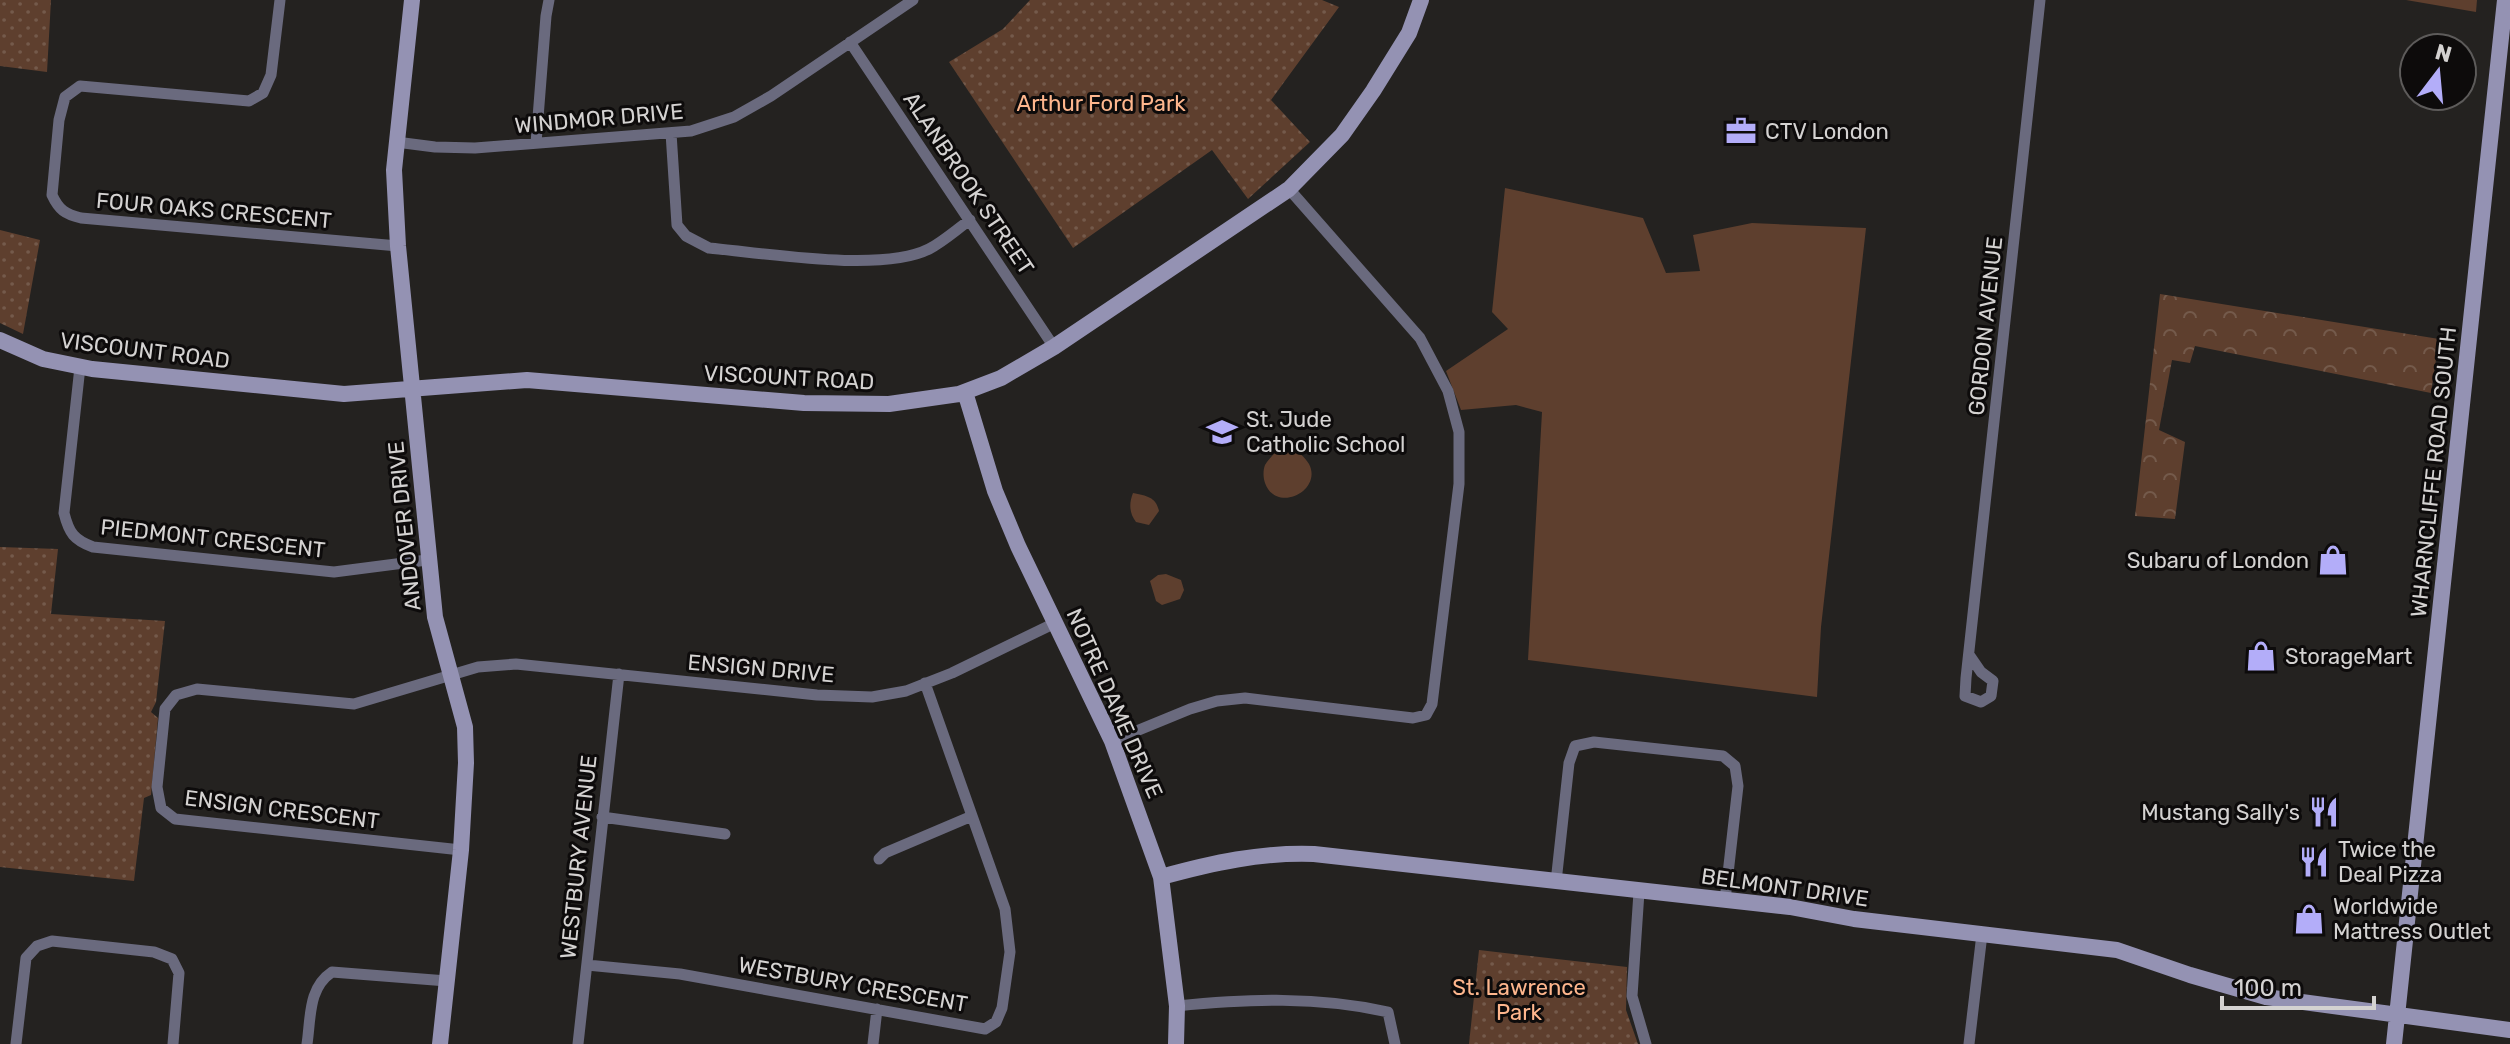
<svg xmlns="http://www.w3.org/2000/svg" width="2510" height="1044" font-family="Rubik,sans-serif">
	<defs>
		<pattern id="forest-crowns" width="20" height="18" patternUnits="userSpaceOnUse" patternTransform="scale(2)"><rect width="20" height="18" fill="#5e3f2e"/><path d="M2 6a3 3 0 1 1 6 0M12 15a3 3 0 1 1 6 0" fill="none" stroke="#745a4b"/></pattern>
		<pattern id="park-dots" width="8" height="8" patternUnits="userSpaceOnUse" patternTransform="scale(2)"><rect width="8" height="8" fill="#5e3f2e"/><path d="M2 2h.1M6 6h.1" fill="none" stroke="#745a4b" stroke-width="1.8" stroke-linecap="round"/></pattern>
	</defs>
	<rect width="100%" height="100%" fill="#242220"/>
	<path fill="#5e3f2e" d="M 2406,0 L 2477,0 L 2476,12 Z
		M 1505,188 L 1643,218 L 1666,273 L 1700,271 L 1693,235 L 1752,223 L 1866,228 L 1821,627 L 1817,697 L 1528,660 L 1542,412 L 1516,405 L 1461,410 L 1446,371 L 1508,329 L 1492,312 Z
		M 1291,445 C 1297,451 1305,457 1309,464 C 1323,491 1276,514 1265,483 C 1263,477 1263,470 1265,465 C 1269,458 1277,451 1282,446 Z
		M 1133,493 C 1147,496 1156,497 1159,511 L 1149,525 L 1136,522 C 1129,513 1129,503 1133,493 Z
		M 1166,574 L 1181,580 L 1184,590 L 1180,599 L 1162,605 L 1156,601 L 1150,581 L 1158,575 Z"/>
	<path fill="url(#forest-crowns)" d="M 2160,294 L 2439,339 L 2431,393 L 2195,346 L 2190,363 L 2172,360 L 2159,430 L 2185,442 L 2175,519 L 2135,516 Z"/>
	<path fill="url(#park-dots)" d="M 0,0 L 51,0 L 47,72 L 0,66 Z
		M 1030,0 L 1322,0 L 1339,7 L 1271,100 L 1310,142 L 1248,199 L 1212,150 L 1073,248 L 949,62 L 1003,29 Z
		M 0,230 L 40,240 L 23,334 L 0,323 Z
		M 0,547 L 58,549 L 51,614 L 165,621 L 156,702 L 151,712 L 158,718 L 151,795 L 144,798 L 134,881 L 0,867 Z
		M 1479,950 L 1627,967 L 1626,1010 L 1638,1044 L 1469,1044 Z"/>
	<g fill="none" stroke-linecap="round" stroke-linejoin="round">
		<path stroke="#6a6a7e" stroke-width="11" d="M 280,0 L 271,75 L 263,93 L 249,101 L 80,86 L 65,97 L 59,120 L 52,195 C 59,210 65,214 81,218 L 398,246
			M 850,42 L 1054,347
			M 671,133 L 677,225 L 686,236 L 709,248 C 764,253 882,273 929,249 C 944,241 957,229 970,220
			M 396,142 L 435,147 L 475,148 L 691,131 L 734,117 L 771,96 L 913,0
			M 536,143 L 546,16 L 549,0
			M 80,367 L 64,513 C 69,533 74,540 93,547 L 334,572 L 427,560
			M 1970,656 L 1981,672 L 1993,681 L 1991,696 L 1981,702 L 1965,696 L 1966,678 L 2040,0
			M 1112,741 L 1190,709 L 1217,701 L 1245,698 L 1413,718 L 1426,715 L 1432,704 L 1459,484 L 1459,432 L 1448,391 L 1420,338 L 1289,189
			M 602,817 L 725,834
			M 461,850 L 175,819 L 161,808 L 157,787 L 165,709 L 176,695 L 197,689 L 354,704 L 478,667 L 516,664 L 817,695 L 872,697 L 906,691 L 952,673 L 1055,623
			M 879,859 L 885,853 L 972,816
			M 1556,882 L 1569,763 L 1575,746 L 1594,742 L 1723,756 L 1735,766 L 1738,786 L 1725,900
			M 1639,892 L 1632,996 L 1646,1044
			M 587,965 L 680,974 L 985,1029 L 996,1022 L 1002,1008 L 1010,952 L 1005,909 L 925,683
			M 1177,1006 C 1248,999 1318,996 1388,1012 L 1395,1044
			M 16,1044 L 26,958 L 37,946 L 52,941 L 154,952 L 172,959 L 179,973 L 173,1044
			M 307,1044 C 311,1017 308,988 332,972 L 447,981
			M 578,1044 L 619,674
			M 873,1044 L 877,1009
			M 1969,1044 L 1982,934"/>
		<path stroke="#9492b3" stroke-width="16" d="M 412,0 L 394,170 L 398,246 L 435,617 L 465,727 L 466,763 L 461,850 L 440,1044
			M 0,340 L 43,359 L 92,369 L 344,394 L 527,380 L 804,403 L 889,404 L 959,394 L 1001,378 L 1054,347 L 1289,189 L 1342,135 L 1373,91 L 1409,33 L 1421,0
			M 965,392 L 995,491 L 1018,546 L 1112,741 L 1161,877 L 1177,1006 L 1176,1044
			M 1161,877 C 1212,863 1261,852 1314,854 L 1790,907 L 1854,919 L 2117,950 L 2190,975 L 2266,997 L 2510,1030
			M 2394,1044 L 2505,0"/>
	</g>
	<defs>
		<g id="office-bare" transform="scale(2.4)"><path d="M-6-3h4V-5.5h4V-3h4V5H-6ZM-1-4.5V-3h2v-1.5ZM-6 0V1H6V0Z" fill="#b3adf9" stroke="#0d0b0b" stroke-width="2.5" paint-order="stroke"/></g>
		<g id="school-bare" transform="scale(2.4)"><path d="M0-5L7-2L0 1L-7-2ZM-4 1L0 2.5L4 1V4Q0 6-4 4Z" fill="#b3adf9" stroke="#0d0b0b" stroke-width="2.5" paint-order="stroke"/></g>
		<g id="shop-bare" transform="scale(2.4)"><path d="M-5-2.5h2.3a2.7 3.5 0 0 1 5.4 0H5L5.5 6h-11ZM-1.5-2.5h3a1.5 2.3 0 0 0-3 0Z" fill="#b3adf9" stroke="#0d0b0b" stroke-width="2.5" paint-order="stroke"/></g>
		<g id="restaurant-bare" transform="scale(2.4)"><path d="M-5-6h1v4h1v-4h1v4h1v-4h1v5L-1.5 .5V6h-2V.5L-5-1ZM5-6V6H3V1.5H1.5Q1.5-4 5-6Z" fill="#b3adf9" stroke="#0d0b0b" stroke-width="2.5" paint-order="stroke"/></g>
	</defs>
	<g fill-rule="evenodd">
		<use href="#office-bare" x="1741" y="131"/>
		<use href="#school-bare" x="1222" y="432"/>
		<use href="#shop-bare" x="2333" y="560"/>
		<use href="#shop-bare" x="2261" y="656"/>
		<use href="#restaurant-bare" x="2324" y="812"/>
		<use href="#restaurant-bare" x="2314" y="862"/>
		<use href="#shop-bare" x="2309" y="919"/>
	</g>
	<g text-anchor="middle" stroke-width="6" stroke-linejoin="round" paint-order="stroke">
		<g font-size="22" fill="#feb68d" stroke="#0d0b0b">
			<text x="1101" y="111">Arthur Ford Park</text>
			<text x="1519" y="995">St. Lawrence<tspan x="1519" dy="25">Park</tspan></text>
		</g>
		<g font-size="22" fill="#d4d2d1" stroke="#0d0b0b">
			<text transform="translate(599 118) rotate(-5)" y="8">WINDMOR DRIVE</text>
			<text transform="translate(969 183) rotate(56)" y="8">ALANBROOK STREET</text>
			<text transform="translate(214 210) rotate(5)" y="8">FOUR OAKS CRESCENT</text>
			<text transform="translate(1985 326) rotate(-84)" y="8">GORDON AVENUE</text>
			<text transform="translate(145 350) rotate(7)" y="8">VISCOUNT ROAD</text>
			<text transform="translate(789 377) rotate(3)" y="8">VISCOUNT ROAD</text>
			<text transform="translate(2433 472) rotate(-84)" y="8">WHARNCLIFFE ROAD SOUTH</text>
			<text transform="translate(404 526) rotate(-96)" y="8">ANDOVER DRIVE</text>
			<text transform="translate(213 538) rotate(6)" y="8">PIEDMONT CRESCENT</text>
			<text transform="translate(761 668) rotate(5)" y="8">ENSIGN DRIVE</text>
			<text transform="translate(1115 703) rotate(66)" y="8">NOTRE DAME DRIVE</text>
			<text transform="translate(282 809) rotate(7)" y="8">ENSIGN CRESCENT</text>
			<text transform="translate(578 857) rotate(-84)" y="8">WESTBURY AVENUE</text>
			<text transform="translate(1785 887) rotate(8)" y="8">BELMONT DRIVE</text>
			<text transform="translate(853 984) rotate(10)" y="8">WESTBURY CRESCENT</text>
		</g>
		<g font-size="22" fill="#d4d2d1" stroke="#0d0b0b" text-anchor="start">
			<text x="1765" y="139">CTV London</text>
			<text x="1246" y="427">St. Jude<tspan x="1246" dy="25">Catholic School</tspan></text>
			<text x="2309" y="568" text-anchor="end">Subaru of London</text>
			<text x="2285" y="664">StorageMart</text>
			<text x="2300" y="820" text-anchor="end">Mustang Sally's</text>
			<text x="2338" y="857">Twice the<tspan x="2338" dy="25">Deal Pizza</tspan></text>
			<text x="2333" y="914">Worldwide<tspan x="2333" dy="25">Mattress Outlet</tspan></text>
		</g>
	</g>
	<g transform="translate(2438 72) rotate(16)"><circle r="38" fill="#0d0b0b" stroke="#5d5b5a" stroke-width="2"/>
	<path d="M0-6L14 30L0 20L-14 30Z" fill="#b3adf9"/>
	<text y="-12" font-size="22" font-weight="bold" text-anchor="middle" fill="#d4d2d1">N</text>
	</g>
	<path d="M2222 996v12h152v-12" fill="none" stroke="#d4d2d1" stroke-width="4"/>
	<text x="2234" y="996" font-size="24" fill="#d4d2d1" stroke="#0d0b0b" stroke-width="6" paint-order="stroke">100 m</text>
</svg>
